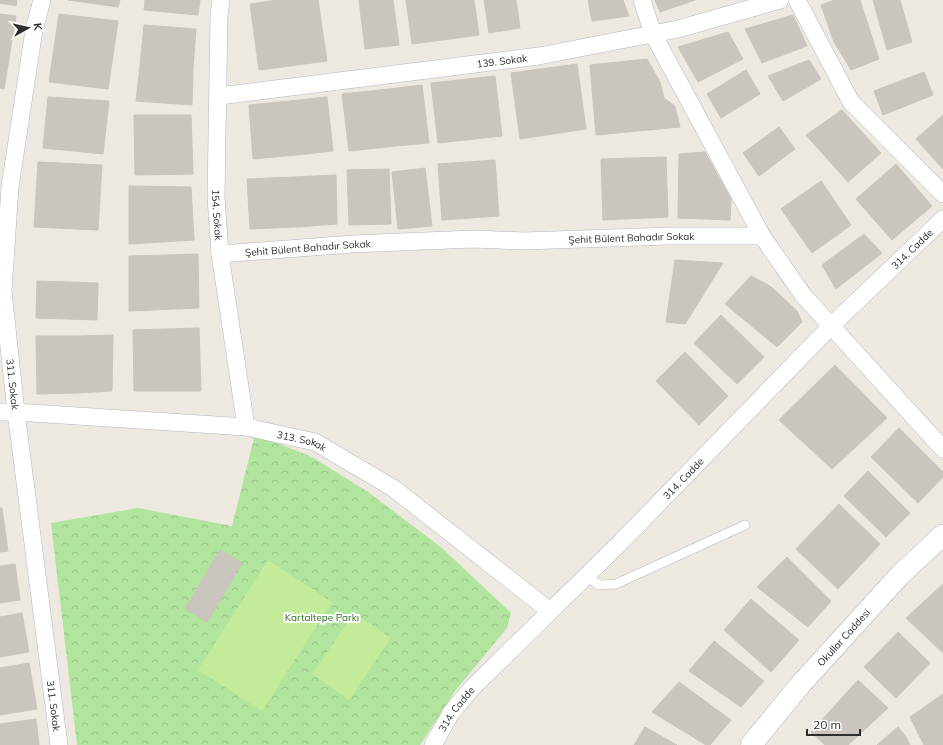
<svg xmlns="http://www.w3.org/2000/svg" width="943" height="745" font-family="Mulish,sans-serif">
	<defs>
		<pattern id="park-crowns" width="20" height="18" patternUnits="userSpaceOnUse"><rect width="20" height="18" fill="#b1e49d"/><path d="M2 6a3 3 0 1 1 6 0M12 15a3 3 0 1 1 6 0" fill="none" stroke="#99c488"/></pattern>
	</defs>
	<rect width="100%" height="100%" fill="#eee9e0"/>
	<path fill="url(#park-crowns)" d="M 255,434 L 312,457 L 368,492 L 442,548 L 511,613 L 507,628 L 455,691 L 420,745 L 77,745 L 51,523 L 138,508 L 232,526 Z"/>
	<path fill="#c4eb99" d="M 268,560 L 332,602 L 262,711 L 198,670 Z
		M 354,613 L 391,638 L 349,700 L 312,674 Z"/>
	<path fill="#cac5bf" stroke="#cac5b9" d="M 0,0 L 17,0 L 16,6 L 0,3 Z
		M 68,0 L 120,0 L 118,7 Z
		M 145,0 L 200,0 L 198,15 L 144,10 Z
		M 277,0 L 318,0 L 327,61 L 259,70 L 250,4 Z
		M 359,0 L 393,0 L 399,45 L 365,49 Z
		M 406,0 L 444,0 L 450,39 L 412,44 Z
		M 444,0 L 474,0 L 479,35 L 450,39 Z
		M 484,0 L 516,0 L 520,28 L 489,33 Z
		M 588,0 L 623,0 L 629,16 L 592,21 Z
		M 655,0 L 695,0 L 660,12 Z
		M 835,0 L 860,0 L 879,59 L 851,70 L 834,42 L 821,5 Z
		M 873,0 L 900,0 L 912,42 L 887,50 Z
		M 0,14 L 16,16 L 4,89 L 0,88 Z
		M 59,14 L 118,21 L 108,89 L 49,82 Z
		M 793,15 L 807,46 L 762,63 L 745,29 Z
		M 144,25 L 196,29 L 193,69 L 140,66 Z
		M 728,32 L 743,59 L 698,82 L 678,47 Z
		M 647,59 L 660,82 L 664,98 L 675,106 L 680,127 L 596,135 L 590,65 Z
		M 809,60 L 821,79 L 783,101 L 768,76 Z
		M 577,64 L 586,129 L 520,139 L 511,73 Z
		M 140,66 L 193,69 L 192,105 L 136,101 Z
		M 746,70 L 760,94 L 721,118 L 707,94 Z
		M 924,72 L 933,95 L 883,115 L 874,91 Z
		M 495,76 L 502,136 L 438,143 L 431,83 Z
		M 422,85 L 429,143 L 395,146 L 389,89 Z
		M 389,89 L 395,146 L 349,151 L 342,94 Z
		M 48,97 L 109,101 L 103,154 L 43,148 Z
		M 327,97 L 333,151 L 296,155 L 289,101 Z
		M 289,101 L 296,155 L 253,159 L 249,105 Z
		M 842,110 L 881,153 L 848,182 L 806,135 Z
		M 134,115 L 191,115 L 193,174 L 135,175 Z
		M 943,115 L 943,169 L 916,139 Z
		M 779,127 L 795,149 L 759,176 L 743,153 Z
		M 705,152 L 731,199 L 730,220 L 678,218 L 679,154 Z
		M 666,157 L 668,217 L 603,220 L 601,159 Z
		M 495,160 L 499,216 L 442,220 L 438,164 Z
		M 38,162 L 102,165 L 98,230 L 34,227 Z
		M 896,164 L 932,206 L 892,240 L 856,199 Z
		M 425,168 L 432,226 L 398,229 L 392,172 Z
		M 389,169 L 391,224 L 349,225 L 347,170 Z
		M 336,175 L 337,224 L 297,227 L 294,177 Z
		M 294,177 L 297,227 L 250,229 L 247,179 Z
		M 821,181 L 851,225 L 812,253 L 781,209 Z
		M 129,186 L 191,187 L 194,240 L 129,244 Z
		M 864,234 L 882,253 L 836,289 L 822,265 Z
		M 198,254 L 199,308 L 129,311 L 129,256 Z
		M 675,260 L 723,263 L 685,324 L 666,322 Z
		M 751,276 L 770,286 L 781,296 L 797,311 L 802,322 L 777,347 L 725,304 Z
		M 37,281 L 98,283 L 97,320 L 36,318 Z
		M 721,315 L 764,357 L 737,384 L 694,343 Z
		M 199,328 L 201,391 L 134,391 L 133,330 Z
		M 113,335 L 112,391 L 78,393 L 78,336 Z
		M 36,336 L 78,336 L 78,393 L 37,394 Z
		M 685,352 L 728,396 L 699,425 L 656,381 Z
		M 835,365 L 887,418 L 832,469 L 779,420 Z
		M 899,428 L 943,472 L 943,477 L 918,503 L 871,457 Z
		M 868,471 L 910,513 L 886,537 L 844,496 Z
		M 839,504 L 880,544 L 838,589 L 796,549 Z
		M 0,508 L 2,508 L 8,551 L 0,552 Z
		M 220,550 L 242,563 L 207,622 L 185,609 Z
		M 787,557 L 831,601 L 808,627 L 757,587 Z
		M 15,564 L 20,600 L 0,603 L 0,566 Z
		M 943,584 L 943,653 L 906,618 Z
		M 751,599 L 799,640 L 771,672 L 724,630 Z
		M 22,613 L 29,652 L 0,657 L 0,617 Z
		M 898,632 L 930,663 L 896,698 L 864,667 Z
		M 714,641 L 764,681 L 741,707 L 689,671 Z
		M 29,663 L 37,709 L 0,715 L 0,668 Z
		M 858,680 L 888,708 L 848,745 L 825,745 L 811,732 Z
		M 679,682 L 731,720 L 710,745 L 706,745 L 652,712 Z
		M 943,694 L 943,745 L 924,745 L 910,717 Z
		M 36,719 L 39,745 L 0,745 L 0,724 Z
		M 645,727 L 677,745 L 634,745 Z
		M 898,727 L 906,737 L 910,745 L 877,745 Z"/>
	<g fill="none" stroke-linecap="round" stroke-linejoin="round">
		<g stroke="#b3b5c0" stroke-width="10">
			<path id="service" d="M 586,576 L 599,585 L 616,584 L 745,525"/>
		</g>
		<g stroke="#b3b5c0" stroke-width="18">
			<g id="minor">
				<path id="s1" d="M 42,0 L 34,30 L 10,187 L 3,291 L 16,412 L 59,745"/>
				<path id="s2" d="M 221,0 L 219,15 L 216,197 L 220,254 L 246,427"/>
				<path d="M 642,0 L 653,34 L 762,236"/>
				<path d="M 797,0 L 851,102 L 943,194"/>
				<path id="s3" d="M 219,96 L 539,56 L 678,29 L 780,0"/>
				<path id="s4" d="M 220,254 L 353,244 L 473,239 L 524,241 L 669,236 L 762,236 L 803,295 L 943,449"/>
				<path id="s5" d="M 0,412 L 16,412 L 246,427 L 315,442 L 393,488 L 550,611"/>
				<path id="s6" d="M 433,745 L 451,713 L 472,688 L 621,542 L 831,326 L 943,219"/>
			</g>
		</g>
		<g stroke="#b3b5c0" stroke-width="22">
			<g id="tertiary">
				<path id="s7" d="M 751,745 L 800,685 L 900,575 L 943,535"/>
			</g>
		</g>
		<use href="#service" stroke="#fff" stroke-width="9"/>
		<use href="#minor" stroke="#fff" stroke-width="17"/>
		<use href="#tertiary" stroke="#fff" stroke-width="21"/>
	</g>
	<g text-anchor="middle" stroke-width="4" stroke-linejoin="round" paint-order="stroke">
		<g font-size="10" fill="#2d2d2d" stroke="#fff">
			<text dy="4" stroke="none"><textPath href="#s3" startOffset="285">139. Sokak</textPath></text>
			<text dy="4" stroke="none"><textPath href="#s2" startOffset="215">154. Sokak</textPath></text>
			<text dy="4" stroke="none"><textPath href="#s4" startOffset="412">Şehit Bülent Bahadır Sokak</textPath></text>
			<text dy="4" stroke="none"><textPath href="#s4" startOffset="88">Şehit Bülent Bahadır Sokak</textPath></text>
			<text dy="4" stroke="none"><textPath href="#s6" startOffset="691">314. Cadde</textPath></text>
			<text dy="4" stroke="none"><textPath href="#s1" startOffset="388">311. Sokak</textPath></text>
			<text dy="4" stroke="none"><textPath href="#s5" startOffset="304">313. Sokak</textPath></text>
			<text dy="4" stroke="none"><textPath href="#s6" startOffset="367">314. Cadde</textPath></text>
			<text dy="4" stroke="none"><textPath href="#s7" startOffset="142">Okullar Caddesi</textPath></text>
			<text dy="4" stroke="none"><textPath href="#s1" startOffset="712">311. Sokak</textPath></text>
			<text dy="4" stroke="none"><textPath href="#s6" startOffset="43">314. Cadde</textPath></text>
		</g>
		<g font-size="10" fill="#286b1b" stroke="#fff">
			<text x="322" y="621">Kartaltepe Parkı</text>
		</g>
	</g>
	<g transform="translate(28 28) rotate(82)" stroke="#ffffff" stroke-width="3" paint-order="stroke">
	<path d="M0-3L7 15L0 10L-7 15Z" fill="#2d2d2d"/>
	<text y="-6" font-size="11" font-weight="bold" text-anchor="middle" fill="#2d2d2d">K</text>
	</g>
	<path d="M807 729v6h53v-6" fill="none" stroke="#2d2d2d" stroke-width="2"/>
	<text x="813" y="729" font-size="12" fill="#2d2d2d" stroke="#ffffff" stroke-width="3" paint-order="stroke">20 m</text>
</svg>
